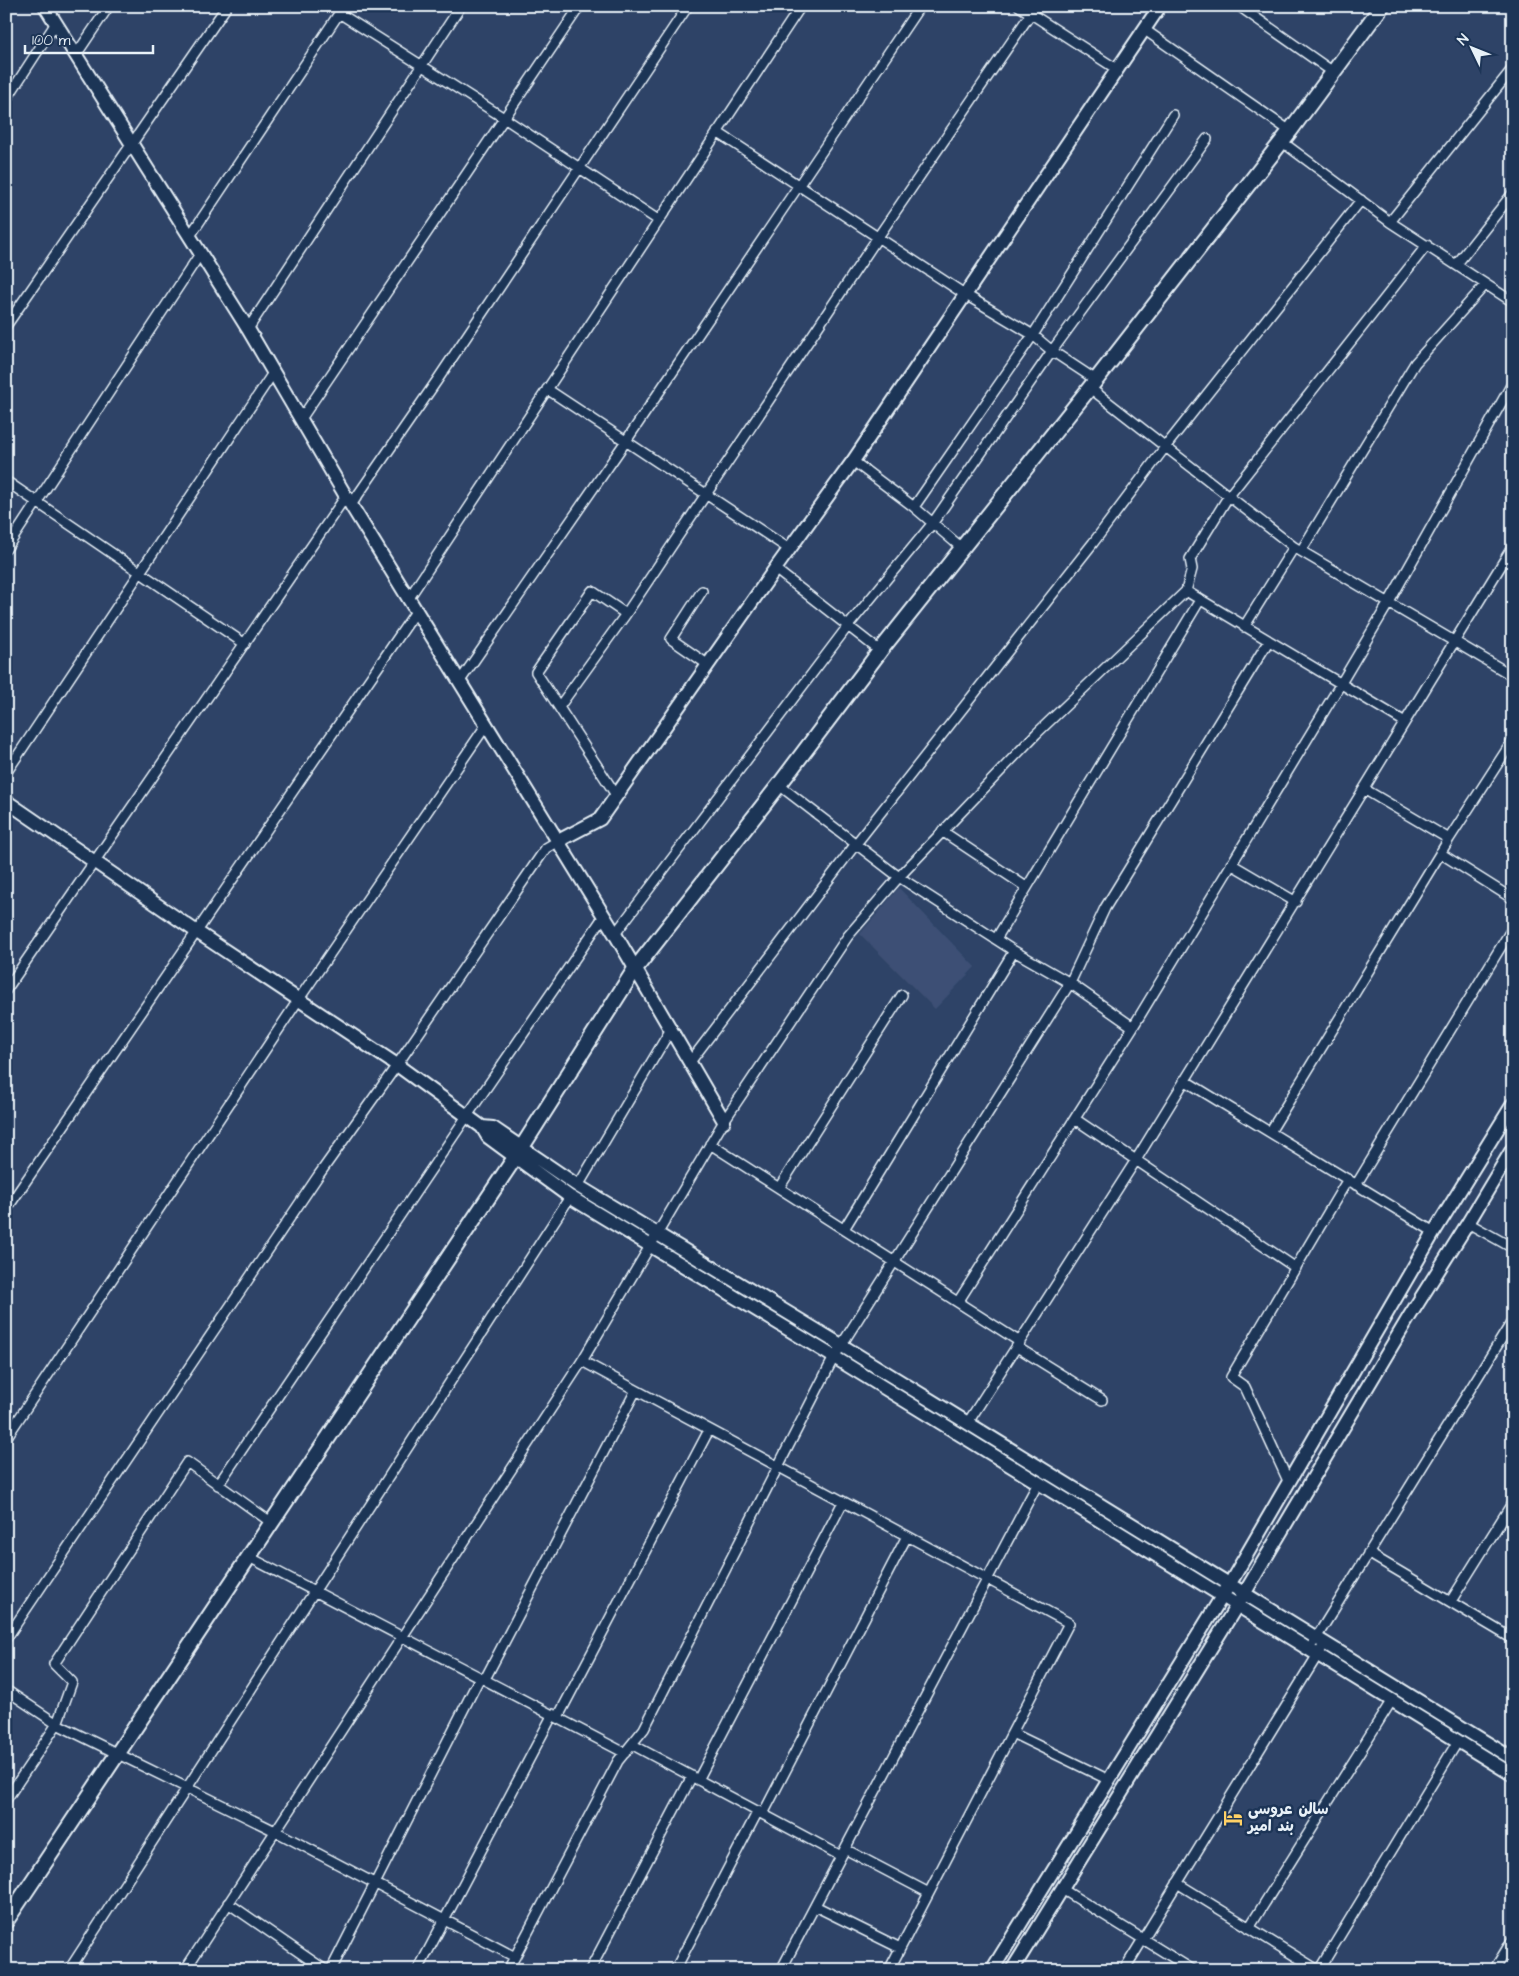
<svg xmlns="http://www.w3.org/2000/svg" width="1519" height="1976" font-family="'Architects Daughter','Playpen Sans Arabic',sans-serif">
	<rect width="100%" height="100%" fill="#2e4367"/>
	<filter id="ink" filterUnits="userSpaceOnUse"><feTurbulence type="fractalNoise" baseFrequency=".02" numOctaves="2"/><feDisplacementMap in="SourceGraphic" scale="10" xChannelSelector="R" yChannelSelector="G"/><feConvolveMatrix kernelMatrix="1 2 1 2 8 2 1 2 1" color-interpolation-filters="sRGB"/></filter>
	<g filter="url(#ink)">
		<path fill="#3c5075" d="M 899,888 L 975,967 L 935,1009 L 860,934 Z"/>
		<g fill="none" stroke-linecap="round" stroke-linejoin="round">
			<g stroke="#e8f1f8" stroke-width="12">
				<path id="street" d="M 1019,6 L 1118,70
					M 1239,6 L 1333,72
					M 6,9 L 8,6
					M 339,13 L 504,118 L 658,220
					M 1145,30 L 1290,131
					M 76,55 L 109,6
					M 6,100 L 56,23
					M 717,132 L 966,295 L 1033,335 L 1052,351 L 1096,380
					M 1281,141 L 1390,222 L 1513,302
					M 1390,222 L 1513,68
					M 190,236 L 344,6
					M 1456,265 L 1513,193
					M 6,326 L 227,6
					M 248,329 L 461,6
					M 1090,388 L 1294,547 L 1513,676
					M 547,389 L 789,549
					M 301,419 L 580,6
					M 853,461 L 914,507 L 963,549
					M 6,481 L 245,644
					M 351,505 L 438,379 L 688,6
					M 914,507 L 1033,335 L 1173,115
					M 6,549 L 200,254
					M 1301,551 L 1415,363 L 1485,285
					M 775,569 L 880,651
					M 702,591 L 671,639 L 707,664
					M 1186,591 L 1405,722
					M 409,598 L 801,6
					M 1244,627 L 1294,547
					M 460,681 L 626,441 L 920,6
					M 559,707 L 626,614 L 878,237 L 1036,6
					M 6,773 L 273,373
					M 779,785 L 899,877 L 1014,951 L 1070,983 L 1133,1027
					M 1364,789 L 1449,839
					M 616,795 L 536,672 L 592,591 L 626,614
					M 942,831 L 1026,887
					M 1440,853 L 1513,899
					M 1231,864 L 1296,902
					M 615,934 L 848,626 L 932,524 L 1052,351 L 1207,139
					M 996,939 L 1200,600
					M 6,990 L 346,496
					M 690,1062 L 855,845 L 1093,543 L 1166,446 L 1361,200
					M 1184,1080 L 1434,1232
					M 1075,1119 L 1296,1268
					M 1270,1132 L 1449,839 L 1513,740
					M 710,1144 L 1020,1342
					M 1356,1185 L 1513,927
					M 578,1186 L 671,1029
					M 779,1188 L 902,995
					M 6,1210 L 417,610
					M 1468,1223 L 1513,1248
					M 844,1229 L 1014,951
					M 958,1302 L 1133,1027 L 1340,685 L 1388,604 L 1513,382
					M 1017,1347 L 1102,1400
					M 582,1361 L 1069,1623 L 889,1970
					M 967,1424 L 1136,1160 L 1513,546
					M 6,1438 L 299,999 L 487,724
					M 1289,1483 L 1245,1387 L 1231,1377 L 1348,1179
					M 218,1485 L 467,1116 L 604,916
					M 1368,1553 L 1513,1639
					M 249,1557 L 625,1753
					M 1451,1601 L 1513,1502
					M 6,1639 L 318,1176 L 397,1065 L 546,848 L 558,841
					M 1313,1643 L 1513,1320
					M 485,1679 L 636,1390
					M 6,1690 L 57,1724 L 275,1831 L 515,1957
					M 558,1717 L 709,1430
					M 1012,1733 L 1109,1780
					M 633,1745 L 841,1856
					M 698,1780 L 843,1502
					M 6,1800 L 57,1724 L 72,1682 L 54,1664 L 187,1462 L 272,1523
					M 763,1814 L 907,1536
					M 845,1849 L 929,1893
					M 1177,1883 L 1318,1970
					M 1062,1889 L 1193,1970
					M 228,1903 L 325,1970
					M 815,1906 L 900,1948
					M 1249,1928 L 1392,1700
					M 69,1970 L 570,1197
					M 185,1970 L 582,1361 L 724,1121 L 848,936 L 899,877 L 1036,734 L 1186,591 L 1192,569 L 1190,559 L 1228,497 L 1427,245
					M 331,1970 L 480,1677
					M 418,1970 L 553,1714
					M 508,1970 L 618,1761 L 644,1729 L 834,1357 L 1070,983 L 1105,908 L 1268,642
					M 590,1970 L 692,1776
					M 675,1970 L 758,1811
					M 781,1970 L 1038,1483
					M 1124,1970 L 1325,1643
					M 1319,1970 L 1458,1741
					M 1494,1970 L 1513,1939"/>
			</g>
			<g stroke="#e8f1f8" stroke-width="16">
				<path id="secondary" d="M 45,6 L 248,329 L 351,505 L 615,934 L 724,1121
					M 6,801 L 197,932 L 397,1065 L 482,1127 L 488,1137 L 570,1197 L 834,1357 L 1513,1775
					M 558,841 L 600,819 L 775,569 L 853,461 L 1160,6
					M 482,1127 L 493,1128 L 578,1186 L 841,1345 L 1513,1759
					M 992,1970 L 1229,1585 L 1434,1232 L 1513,1104
					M 1012,1970 L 1244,1594 L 1409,1317 L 1468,1223 L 1513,1148"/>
			</g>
			<g stroke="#e8f1f8" stroke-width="18">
				<path id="primary" d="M 6,1921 L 522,1147 L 635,969 L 779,785 L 880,651 L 1096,380 L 1290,131 L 1382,6"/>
			</g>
			<use href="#street" stroke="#1d3557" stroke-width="9"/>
			<use href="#secondary" stroke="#1d3557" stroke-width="12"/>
			<use href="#primary" stroke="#1d3557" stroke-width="14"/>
		</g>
	</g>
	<defs>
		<g id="hotel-bare" transform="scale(1.5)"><path d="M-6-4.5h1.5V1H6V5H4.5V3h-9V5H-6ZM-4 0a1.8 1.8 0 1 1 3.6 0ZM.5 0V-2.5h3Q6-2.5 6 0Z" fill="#ffd166" stroke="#1d3557" stroke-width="2.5" paint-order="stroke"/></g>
	</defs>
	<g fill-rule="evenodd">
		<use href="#hotel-bare" x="1233" y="1818"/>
	</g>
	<g text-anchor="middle" stroke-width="5" stroke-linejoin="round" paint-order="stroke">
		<g font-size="15" font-weight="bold" fill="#e8f1f8" stroke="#1d3557" text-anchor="start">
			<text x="1248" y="1814">سالن عروسی<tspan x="1248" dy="17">بند امیر</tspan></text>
		</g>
	</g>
	<rect width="1519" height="1976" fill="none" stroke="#1d3557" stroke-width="25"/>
	<rect x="12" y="12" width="1494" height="1951" fill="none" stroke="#e8f1f8" stroke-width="2" filter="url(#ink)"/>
	<g transform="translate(1472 48) rotate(313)" stroke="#1d3557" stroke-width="4" paint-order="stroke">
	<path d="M0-4L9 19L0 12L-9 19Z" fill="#e8f1f8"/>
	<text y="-8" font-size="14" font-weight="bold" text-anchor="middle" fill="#e8f1f8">N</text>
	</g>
	<path d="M25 45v8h128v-8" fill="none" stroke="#e8f1f8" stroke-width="2.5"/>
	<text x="32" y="45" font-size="15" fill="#e8f1f8" stroke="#1d3557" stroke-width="4" paint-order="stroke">100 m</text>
</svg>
